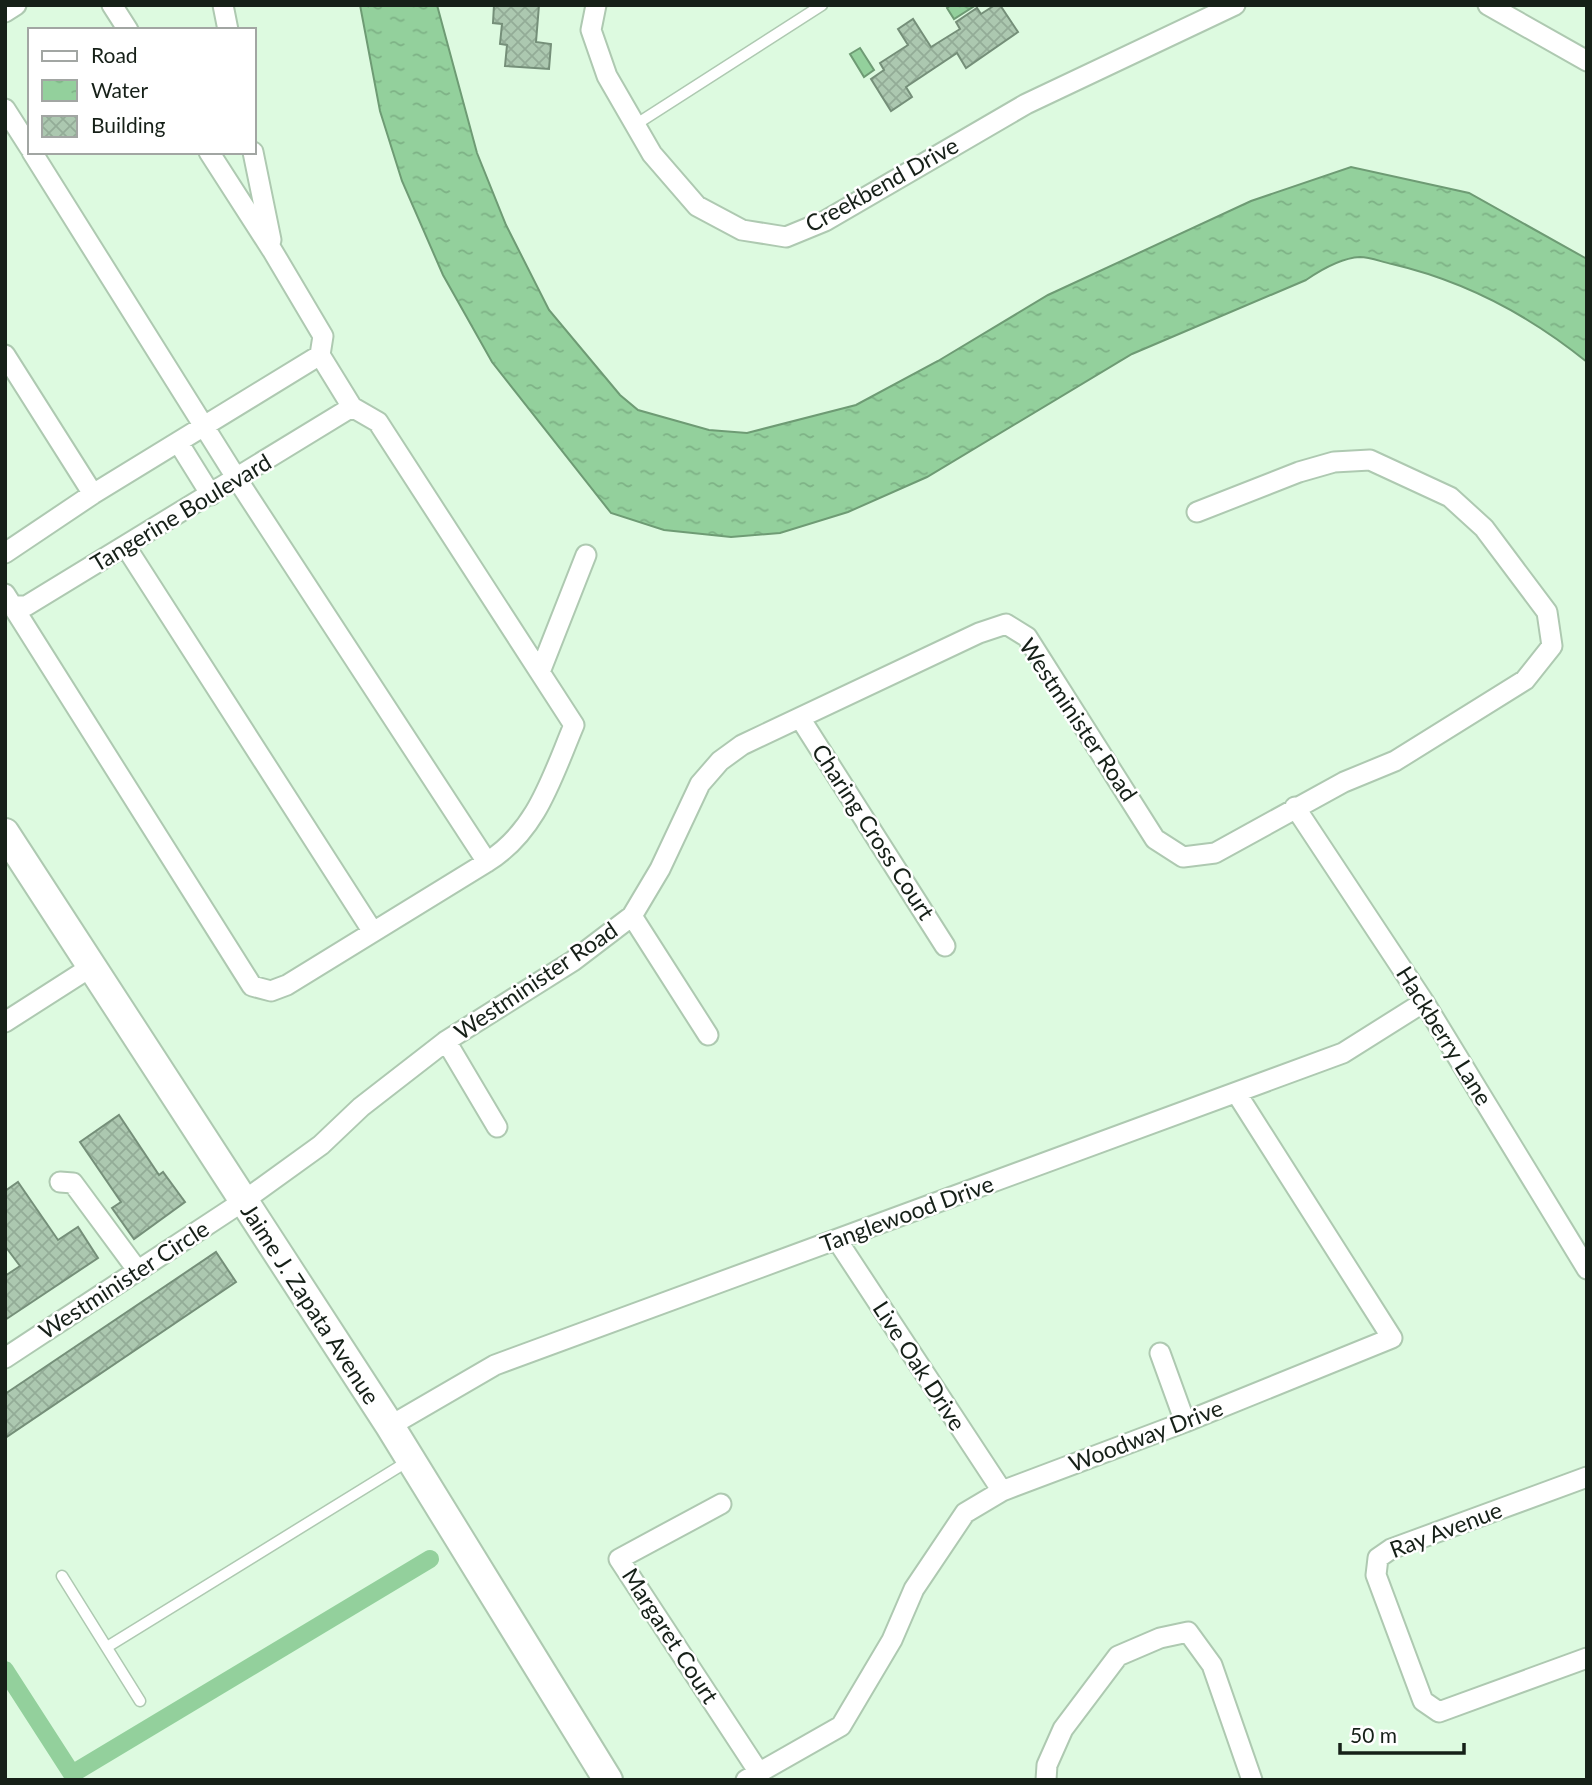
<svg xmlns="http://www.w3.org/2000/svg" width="1592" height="1785" font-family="Lato,sans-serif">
	<defs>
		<pattern id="water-ripples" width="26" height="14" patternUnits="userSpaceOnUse" patternTransform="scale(1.75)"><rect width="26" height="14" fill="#93d09c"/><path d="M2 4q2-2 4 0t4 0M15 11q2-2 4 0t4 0" fill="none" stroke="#7eb286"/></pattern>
		<pattern id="building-cross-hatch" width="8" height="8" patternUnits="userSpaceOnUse" patternTransform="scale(1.75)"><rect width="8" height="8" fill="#acc8b0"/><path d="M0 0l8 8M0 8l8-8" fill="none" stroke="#93ac97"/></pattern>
	</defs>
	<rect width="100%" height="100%" fill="#ddfae0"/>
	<path fill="url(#water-ripples)" stroke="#6e9b74" stroke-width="2" d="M 360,5 L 437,5 L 477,153 L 506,225 L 549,310 L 620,395 L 638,410 L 709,430 L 747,433 L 856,405 L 938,361 L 1048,295 L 1251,201 L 1351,167 L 1469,193 L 1587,259 L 1587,362 C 1529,315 1465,281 1392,264 C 1382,262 1370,257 1360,257 C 1341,258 1322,269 1306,280 L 1132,354 L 927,477 L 848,512 L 780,533 L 731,537 L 664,530 L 611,513 L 492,362 L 443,275 L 402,181 L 380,111 Z
		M 951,5 L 976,5 L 954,19 L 947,8 Z
		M 860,48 L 874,70 L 864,77 L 850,54 Z"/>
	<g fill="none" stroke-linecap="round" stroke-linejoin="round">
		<path stroke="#93d09c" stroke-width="18" d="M 5,1670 L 72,1774 L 430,1559"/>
	</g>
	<path fill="url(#building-cross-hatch)" stroke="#758f79" stroke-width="2" d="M 494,5 L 539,5 L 536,42 L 551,44 L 549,69 L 505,66 L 507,45 L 500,44 L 502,24 L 493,23 Z
		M 995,5 L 1000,5 L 1018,32 L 966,68 L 957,53 L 906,87 L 912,97 L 891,111 L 871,79 L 884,70 L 880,63 L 908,45 L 898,29 L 913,19 L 931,47 L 960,29 L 956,22 L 977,8 L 981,14 Z
		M 119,1115 L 159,1175 L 163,1172 L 185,1202 L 134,1239 L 112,1208 L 121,1202 L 80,1142 Z
		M 18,1182 L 58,1240 L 78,1227 L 98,1258 L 5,1320 L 5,1276 L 20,1266 L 5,1246 L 5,1191 Z
		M 216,1252 L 236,1282 L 5,1438 L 5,1394 Z"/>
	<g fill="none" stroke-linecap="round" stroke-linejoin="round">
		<g stroke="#aec9b1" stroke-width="13">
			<path id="lane" d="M 635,125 L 822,5
				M 62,1576 L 140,1701
				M 107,1647 L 410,1460"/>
		</g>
		<g stroke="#aec9b1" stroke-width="23">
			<path id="street" d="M 112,5 L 128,30
				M 223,5 L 228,30
				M 596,5 L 591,30 L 607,76 L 652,154 L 697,206 L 742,230 L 786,237 L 825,221 L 1026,104 L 1235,5
				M 1488,5 L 1587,61
				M 5,12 L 16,5
				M 5,109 L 30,148
				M 32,152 L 237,479 L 487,862
				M 253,152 L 271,240
				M 5,355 L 93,494
				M 178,442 L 211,495
				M 126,547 L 373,932
				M 5,553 L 93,494 L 320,355
				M 5,594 L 252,986 L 271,991 L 287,985 L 487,862 C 537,831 552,777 574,725 L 378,422 L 352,407 L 320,355 L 323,336 L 272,250 L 209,152
				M 5,605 L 26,606 L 352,407
				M 540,672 L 586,555
				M 800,718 L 945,946
				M 1295,807 L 1424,1002 L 1587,1269
				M 632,916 L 708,1035
				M 5,1022 L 91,967
				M 446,1041 L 497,1127
				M 60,1182 L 73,1183 L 138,1271
				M 837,1240 L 1002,1491
				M 1160,1353 L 1185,1422
				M 5,1358 L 242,1202 L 321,1145 L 361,1107 L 446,1041 L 573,961 L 632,916 L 660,869 L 700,784 L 720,761 L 742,745 L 979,633 L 1006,624 L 1027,637 L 1155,839 L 1183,857 L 1215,853 L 1344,782 L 1395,761 L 1525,680 L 1552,646 L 1547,612 L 1484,528 L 1450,497 L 1370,460 L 1334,462 L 1299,472 L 1197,512
				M 390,1426 L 495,1365 L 1343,1053 L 1424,1002
				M 1587,1477 L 1391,1549 L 1378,1558 L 1376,1575 L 1423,1701 L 1439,1712 L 1587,1658
				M 721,1504 L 619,1559 L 760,1774
				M 746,1780 L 841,1726 L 892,1640 L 914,1589 L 965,1513 L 1002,1491 L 1185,1422 L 1392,1338 L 1237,1094
				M 1046,1780 L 1047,1765 L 1063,1729 L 1118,1656 L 1160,1638 L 1188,1632 L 1212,1665 L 1252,1780"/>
		</g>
		<g stroke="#aec9b1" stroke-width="32">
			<path id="secondary" d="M 5,833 L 390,1426 L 608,1780"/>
		</g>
		<use href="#lane" stroke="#fff" stroke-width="10"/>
		<use href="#street" stroke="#fff" stroke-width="19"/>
		<use href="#secondary" stroke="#fff" stroke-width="28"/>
	</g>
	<g text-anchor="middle" stroke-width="5" stroke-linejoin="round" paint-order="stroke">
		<g font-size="23" fill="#162018" stroke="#fff">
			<text transform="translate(882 185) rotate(-29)" y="8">Creekbend Drive</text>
			<text transform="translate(181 513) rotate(-31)" y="8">Tangerine Boulevard</text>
			<text transform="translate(1078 720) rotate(56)" y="8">Westminister Road</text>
			<text transform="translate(873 832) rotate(57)" y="8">Charing Cross Court</text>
			<text transform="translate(536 981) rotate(-34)" y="8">Westminister Road</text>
			<text transform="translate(1444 1036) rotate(58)" y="8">Hackberry Lane</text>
			<text transform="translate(907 1214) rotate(-20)" y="8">Tanglewood Drive</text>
			<text transform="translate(124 1280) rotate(-33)" y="8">Westminister Circle</text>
			<text transform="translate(310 1304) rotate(57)" y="8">Jaime J. Zapata Avenue</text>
			<text transform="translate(919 1366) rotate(57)" y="8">Live Oak Drive</text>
			<text transform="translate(1146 1436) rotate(-21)" y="8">Woodway Drive</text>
			<text transform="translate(1446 1530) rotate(-21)" y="8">Ray Avenue</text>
			<text transform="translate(670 1636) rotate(57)" y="8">Margaret Court</text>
		</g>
	</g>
	<rect width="1592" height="1785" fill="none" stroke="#162018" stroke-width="14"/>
	<rect x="28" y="28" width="228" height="126" fill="#ffffff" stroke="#a2a6a3" stroke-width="2"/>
	<rect x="42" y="51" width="35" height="10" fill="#ffffff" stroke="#a2a6a3" stroke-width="2"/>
	<text x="91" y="63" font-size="21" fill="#162018">Road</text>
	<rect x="42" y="80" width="35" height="21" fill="url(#water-ripples)" stroke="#a2a6a3" stroke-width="2"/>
	<text x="91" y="98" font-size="21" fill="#162018">Water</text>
	<rect x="42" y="116" width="35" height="21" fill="url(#building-cross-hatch)" stroke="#a2a6a3" stroke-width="2"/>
	<text x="91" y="133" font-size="21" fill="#162018">Building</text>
	<path d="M1340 1743v10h124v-10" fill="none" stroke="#162018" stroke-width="3.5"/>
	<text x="1350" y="1743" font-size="21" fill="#162018" stroke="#ffffff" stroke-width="5" paint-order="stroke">50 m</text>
</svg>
